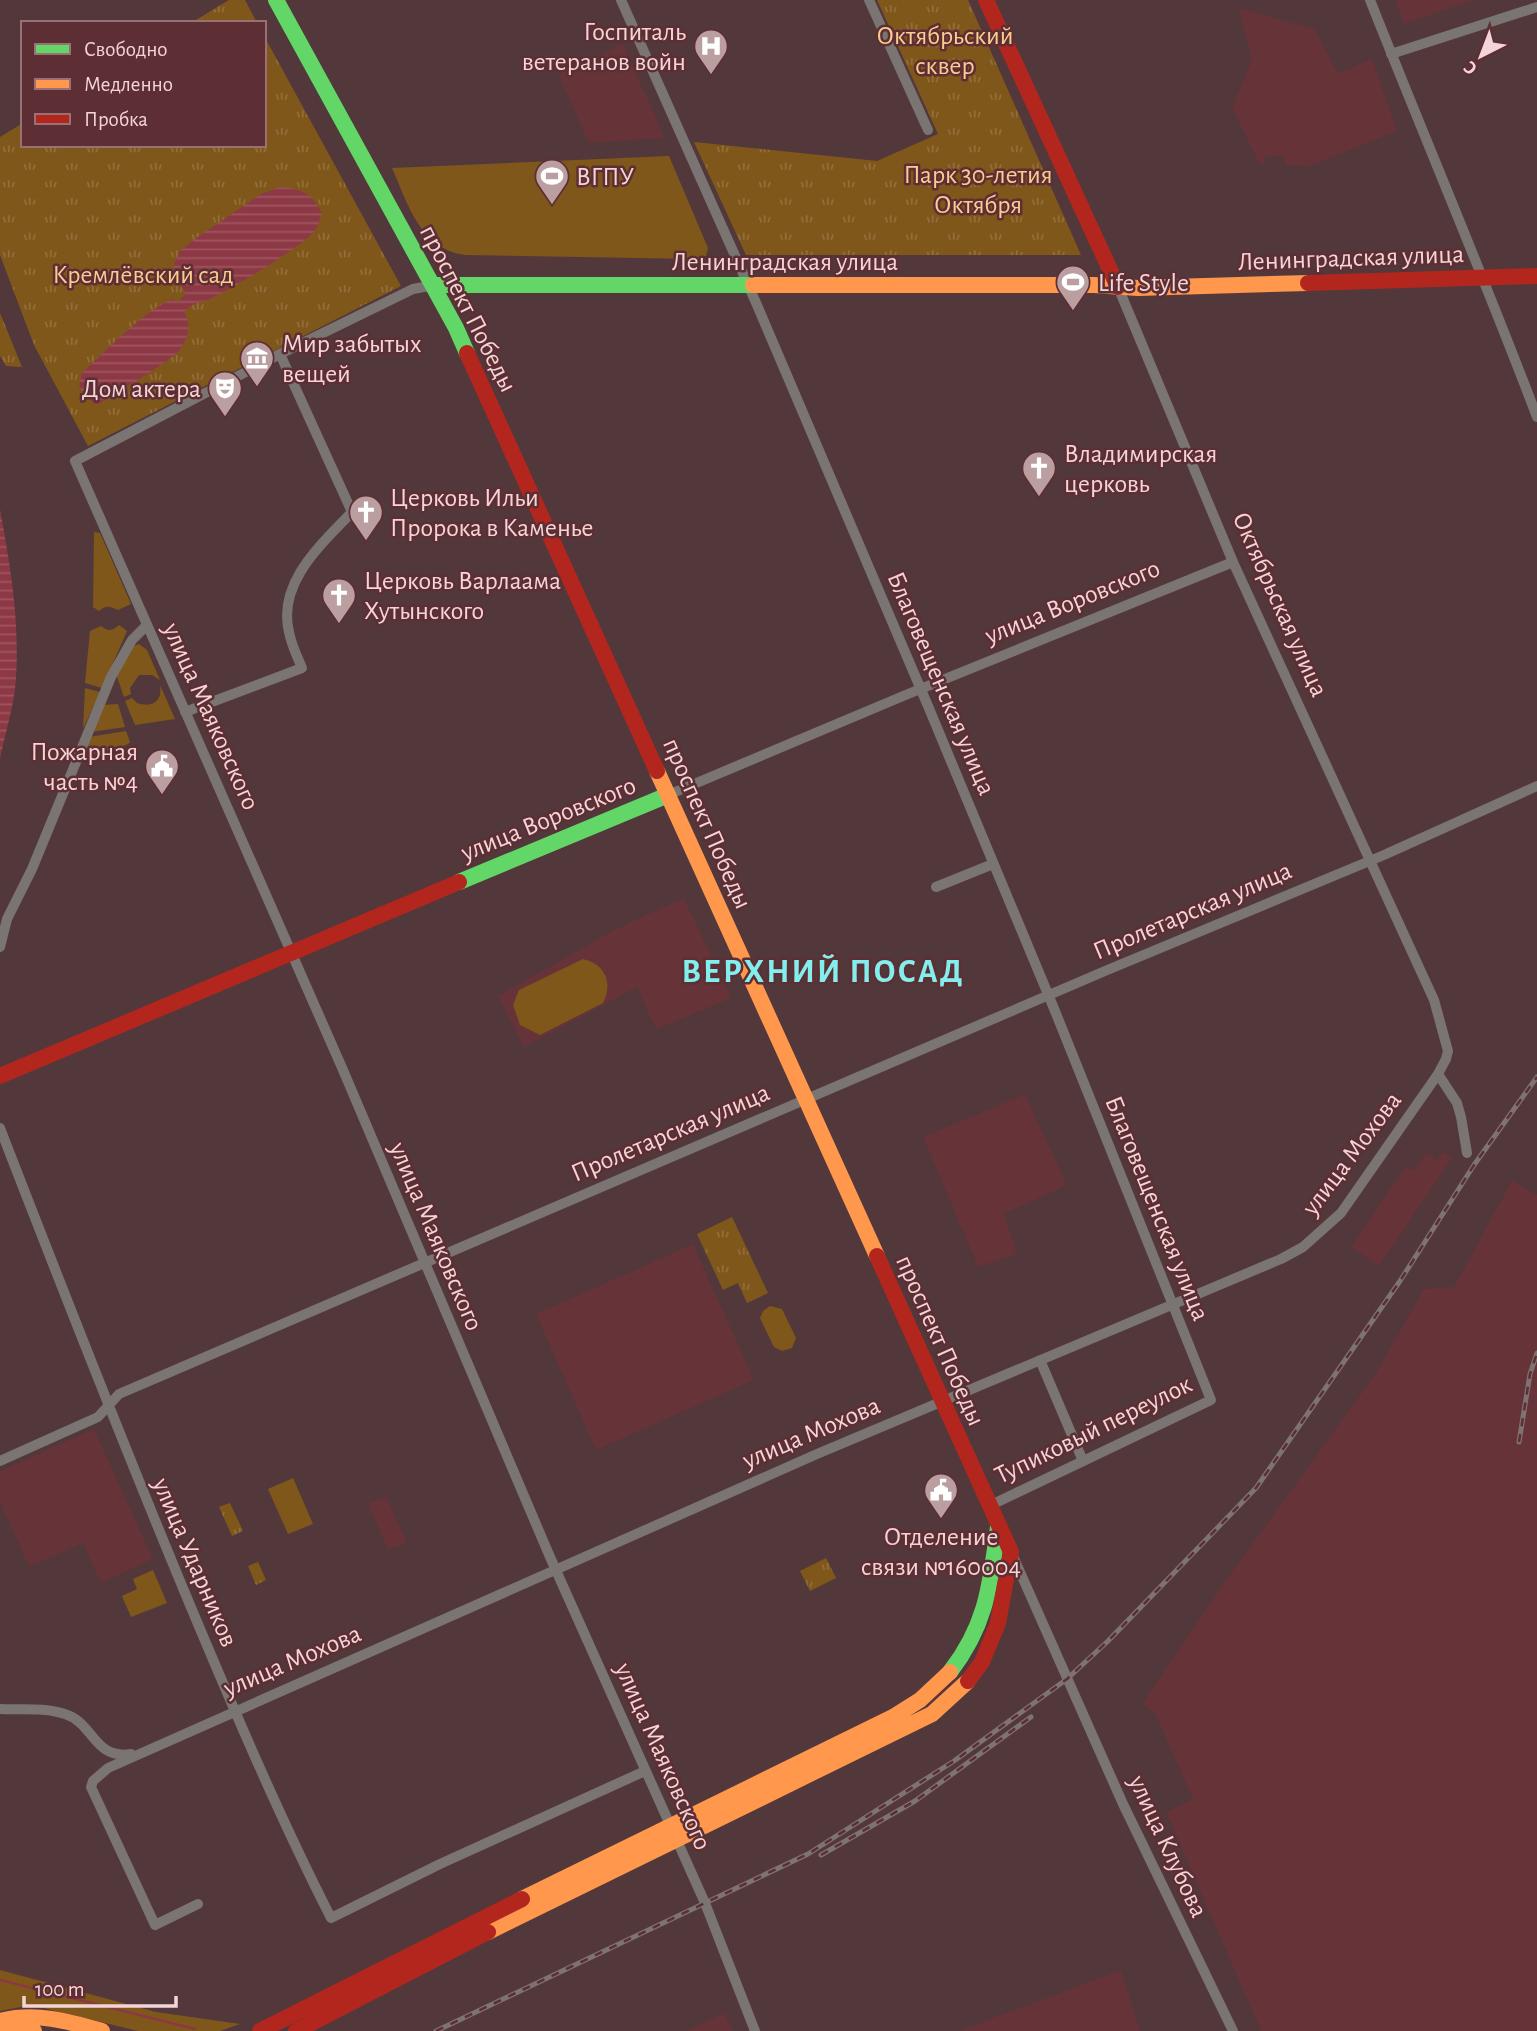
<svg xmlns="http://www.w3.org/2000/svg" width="1537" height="2031" font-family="'Alegreya Sans',sans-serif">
	<defs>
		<pattern id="park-tufts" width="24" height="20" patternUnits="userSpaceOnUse" patternTransform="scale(1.75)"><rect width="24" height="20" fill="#80571b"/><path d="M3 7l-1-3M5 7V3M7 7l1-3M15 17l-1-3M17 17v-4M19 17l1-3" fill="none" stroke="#936e3b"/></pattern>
		<pattern id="water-rules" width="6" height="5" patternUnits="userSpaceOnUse" patternTransform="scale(1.75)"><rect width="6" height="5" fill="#8d3945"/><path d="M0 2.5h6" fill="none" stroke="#9e555f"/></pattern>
	</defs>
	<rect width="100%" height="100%" fill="#52383b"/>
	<path fill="#653338" d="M 1395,0 L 1474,0 L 1404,24 Z
		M 1238,8 L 1315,29 L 1338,73 L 1372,59 L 1397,131 L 1311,166 L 1285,165 L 1284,156 L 1265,156 L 1265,165 L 1259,164 L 1232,107 L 1252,59 Z
		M 623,44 L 665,138 L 589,143 L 558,74 Z
		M 684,898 L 731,998 L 656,1030 L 637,987 L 524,1047 L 498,996 L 616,929 Z
		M 1025,1094 L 1067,1185 L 1004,1214 L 1017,1254 L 978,1267 L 923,1137 Z
		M 1443,1152 L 1452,1158 L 1379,1266 L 1351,1247 L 1406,1166 L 1414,1171 L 1426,1153 L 1437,1160 Z
		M 1512,1180 L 1537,1195 L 1537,2031 L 1261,2031 L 1166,1812 L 1193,1799 L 1155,1713 L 1142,1704 L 1224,1583 L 1374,1376 L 1424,1289 L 1454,1287 Z
		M 693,1244 L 754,1380 L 596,1450 L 536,1314 Z
		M 94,1429 L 153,1559 L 101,1583 L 83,1543 L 29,1567 L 0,1502 L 0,1471 Z
		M 386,1496 L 407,1543 L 388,1550 L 368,1504 Z
		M 1121,1970 L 1140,2031 L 959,2031 Z
		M 724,2013 L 733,2031 L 687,2031 Z"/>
	<path fill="#80571b" d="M 669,156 L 708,248 L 706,256 L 697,259 L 465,255 C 420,249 408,204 392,168 Z
		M 94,532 L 100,533 L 131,604 L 118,610 C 110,606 106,605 99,611 L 93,607 Z
		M 119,625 L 127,631 L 102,688 L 85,683 L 90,631 L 101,626 C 108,632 112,631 119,625 Z
		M 139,644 L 147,650 L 160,680 L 152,675 L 139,675 L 130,688 L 131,694 L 124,697 L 116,674 L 134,646 Z
		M 160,685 L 175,719 L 135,725 L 125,701 L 132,698 L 137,703 C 151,708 163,702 160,685 Z
		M 85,688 L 100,692 L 83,729 Z
		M 118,704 L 125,727 L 91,732 L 102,705 Z
		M 126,731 L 130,742 L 128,744 L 104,754 L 82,754 L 89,737 Z
		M 583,959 C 606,964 613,984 603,1003 L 540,1035 L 520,1025 L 513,1005 L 519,990 Z
		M 770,1306 L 782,1309 L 796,1338 L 792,1348 L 782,1351 L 774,1347 L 760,1318 L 763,1311 Z
		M 293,1478 L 313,1524 L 288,1534 L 268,1489 Z
		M 153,1570 L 167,1603 L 131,1617 L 122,1596 L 137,1589 L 133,1579 Z
		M 0,1970 L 156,2012 L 240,2024 L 220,2031 L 138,2031 L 31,2005 L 0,2011 Z"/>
	<path fill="url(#park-tufts)" d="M 229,0 L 245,0 L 257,23 L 191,23 Z
		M 877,0 L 968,0 L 1081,255 L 746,255 L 694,142 L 877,161 L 938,134 Z
		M 264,36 L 401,286 L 88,446 L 34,345 L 0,255 L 0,137 L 23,123 L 23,145 L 264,145 Z
		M 0,313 L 22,367 L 6,366 L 0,356 Z
		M 732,1217 L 768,1293 L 747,1303 L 738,1283 L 723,1290 L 697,1234 Z
		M 230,1503 L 243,1531 L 232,1536 L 219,1507 Z
		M 826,1558 L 836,1578 L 810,1591 L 800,1571 Z
		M 258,1562 L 266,1580 L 256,1585 L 248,1566 Z"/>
	<path fill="url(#water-rules)" d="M 280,187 C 303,189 311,193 322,213 C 320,218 319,224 316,229 C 307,244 231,289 212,298 C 200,303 193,302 184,312 C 191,322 189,337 181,348 C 174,360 114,394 99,404 L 94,404 L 79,387 L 82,373 C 103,353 147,308 173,299 L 178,302 L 186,293 L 177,281 L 173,266 L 180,251 L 199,236 L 261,194 Z
		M 0,510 C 11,568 21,630 15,689 C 12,712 5,735 0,758 Z"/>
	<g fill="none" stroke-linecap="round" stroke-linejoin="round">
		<path stroke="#8d3945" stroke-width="2.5" d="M 0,1980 L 195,2029"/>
		<path stroke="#7a7572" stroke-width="10" d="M 621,0 L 757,305 L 928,706 L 1055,1011 L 1211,1400 L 989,1506
			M 869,0 L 928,130
			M 1370,0 C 1425,139 1484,277 1537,417
			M 1391,54 L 1537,7
			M 434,285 L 413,289 L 280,354 L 75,461 L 343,1070 L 550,1557 L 705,1903 L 755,2031
			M 1118,287 L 1233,562 L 1434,1000 L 1448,1051 L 1446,1059 L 1438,1074 L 1457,1103 L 1461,1117 L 1467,1153
			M 185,712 L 302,668 C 297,656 291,644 289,632 C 277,582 322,544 352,512 L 280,354
			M 668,795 L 908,694 L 1233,562
			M 936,887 L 993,864
			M 0,947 L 7,919 L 32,869 L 111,677 L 132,640 L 147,625
			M 0,1128 C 62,1288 124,1447 190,1605 C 234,1710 279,1816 331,1918 L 440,1864 L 645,1771
			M 1040,1360 L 1083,1461
			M 0,1461 L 98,1417 L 119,1394 L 1105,971 L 1384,855 L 1537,786
			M 1012,1554 L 1123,1804 L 1233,2031
			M 0,1709 C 21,1710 45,1707 65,1714 C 94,1723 94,1760 131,1754
			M 198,1904 L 155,1925 L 91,1787 L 93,1781 L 108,1768 L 817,1454 L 1281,1259 L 1303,1247 L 1341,1213 L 1438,1074"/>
		<path stroke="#63d668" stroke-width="16" d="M 276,0 L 456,328 L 467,353
			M 434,285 L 753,285
			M 459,882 L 668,795
			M 950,1672 C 987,1624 990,1585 998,1527"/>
		<path stroke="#ff974d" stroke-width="16" d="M 753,285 L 1094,285 L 1138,288 L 1308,283
			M 657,771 L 877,1256
			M 522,1899 L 893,1717 L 920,1700 L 950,1672
			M 488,1932 L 932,1714 L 968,1681
			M 0,2021 C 35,2012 68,2021 102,2031
			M 2,2024 L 34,2031"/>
		<path stroke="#b3261e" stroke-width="16" d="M 986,0 L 1118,287
			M 1308,283 L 1537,276
			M 467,353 L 657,771
			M 0,1076 L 459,882
			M 877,1256 L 1011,1552 L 998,1623 L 982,1662 L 968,1681
			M 260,2031 L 522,1899
			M 296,2031 L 488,1932"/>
		<g stroke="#7e7372" stroke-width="5">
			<path id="rail" d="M 1519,1442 L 1530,1374 L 1537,1353
				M 821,1855 L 915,1801 L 1031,1717
				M 436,2031 L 808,1854 L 954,1761 L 1067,1679 L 1108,1641 L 1256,1488 L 1400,1281 L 1474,1165 L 1537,1077"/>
		</g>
		<use href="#rail" stroke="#5d2e33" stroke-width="2.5" stroke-dasharray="8" stroke-linecap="butt"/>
	</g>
	<defs>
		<g id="hospital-pin" transform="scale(1.75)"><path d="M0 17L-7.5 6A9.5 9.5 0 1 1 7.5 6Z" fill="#bb9ea0" stroke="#5d2e33"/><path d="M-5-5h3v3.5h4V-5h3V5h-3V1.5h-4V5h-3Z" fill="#fff"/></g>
		<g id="stadium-pin" transform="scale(1.75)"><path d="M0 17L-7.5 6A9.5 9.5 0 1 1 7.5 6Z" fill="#bb9ea0" stroke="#5d2e33"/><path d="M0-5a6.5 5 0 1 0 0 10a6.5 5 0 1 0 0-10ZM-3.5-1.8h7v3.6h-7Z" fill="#fff"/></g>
		<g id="museum-pin" transform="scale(1.75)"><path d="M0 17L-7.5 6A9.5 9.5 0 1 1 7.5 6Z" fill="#bb9ea0" stroke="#5d2e33"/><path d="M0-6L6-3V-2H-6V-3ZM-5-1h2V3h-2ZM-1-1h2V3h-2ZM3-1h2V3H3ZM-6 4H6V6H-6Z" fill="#fff"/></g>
		<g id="theatre-pin" transform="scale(1.75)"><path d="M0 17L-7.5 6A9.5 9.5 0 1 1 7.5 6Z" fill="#bb9ea0" stroke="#5d2e33"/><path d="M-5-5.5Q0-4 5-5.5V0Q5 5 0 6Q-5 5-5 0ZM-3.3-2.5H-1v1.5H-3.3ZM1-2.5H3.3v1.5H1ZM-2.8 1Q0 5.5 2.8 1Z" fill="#fff"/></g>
		<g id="church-pin" transform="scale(1.75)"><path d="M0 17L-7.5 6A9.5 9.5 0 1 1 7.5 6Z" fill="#bb9ea0" stroke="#5d2e33"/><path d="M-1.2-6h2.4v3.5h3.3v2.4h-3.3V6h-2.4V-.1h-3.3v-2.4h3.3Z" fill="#fff"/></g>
		<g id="civic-pin" transform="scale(1.75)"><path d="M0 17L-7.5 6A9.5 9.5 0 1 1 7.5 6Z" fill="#bb9ea0" stroke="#5d2e33"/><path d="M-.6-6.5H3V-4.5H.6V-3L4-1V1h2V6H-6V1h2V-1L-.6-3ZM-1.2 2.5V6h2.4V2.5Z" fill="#fff"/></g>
	</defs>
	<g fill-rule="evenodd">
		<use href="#hospital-pin" x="711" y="46"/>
		<use href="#stadium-pin" x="552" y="176"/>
		<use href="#stadium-pin" x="1073" y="282"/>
		<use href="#museum-pin" x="257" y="358"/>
		<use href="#theatre-pin" x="225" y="388"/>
		<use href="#church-pin" x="1039" y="468"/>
		<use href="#church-pin" x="366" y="512"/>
		<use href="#church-pin" x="339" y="595"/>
		<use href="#civic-pin" x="162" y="766"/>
		<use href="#civic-pin" x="941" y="1490"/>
	</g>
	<g text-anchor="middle" stroke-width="5" stroke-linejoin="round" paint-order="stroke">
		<g font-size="26" fill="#f4d5d7" stroke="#5d2e33" text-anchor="start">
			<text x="686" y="40" text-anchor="end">Госпиталь<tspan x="686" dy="30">ветеранов войн</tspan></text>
			<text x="576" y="185">ВГПУ</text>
			<text x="1098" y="291">Life Style</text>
			<text x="282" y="352">Мир забытых<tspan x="282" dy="30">вещей</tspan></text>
			<text x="201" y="397" text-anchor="end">Дом актера</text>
			<text x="1064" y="462">Владимирская<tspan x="1064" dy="30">церковь</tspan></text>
			<text x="390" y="506">Церковь Ильи<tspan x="390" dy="30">Пророка в Каменье</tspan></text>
			<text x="364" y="589">Церковь Варлаама<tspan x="364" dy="30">Хутынского</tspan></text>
			<text x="138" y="760" text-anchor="end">Пожарная<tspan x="138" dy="30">часть №4</tspan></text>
			<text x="941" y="1545" text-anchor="middle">Отделение<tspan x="941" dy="30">связи №160004</tspan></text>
		</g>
		<g font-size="26" fill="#f9cd91" stroke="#5d2e33">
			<text x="945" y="44">Октябрьский<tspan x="945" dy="30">сквер</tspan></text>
			<text x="978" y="183">Парк 30-летия<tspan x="978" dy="30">Октября</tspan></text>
			<text x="143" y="283">Кремлёвский сад</text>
		</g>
		<g font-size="26" fill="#f4d5d7" stroke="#5d2e33">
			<text transform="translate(1351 257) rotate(-2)" y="9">Ленинградская улица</text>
			<text x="785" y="270">Ленинградская улица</text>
			<text transform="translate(469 308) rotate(63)" y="9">проспект Победы</text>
			<text transform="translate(1072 601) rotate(-22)" y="9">улица Воровского</text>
			<text transform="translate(1281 604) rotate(66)" y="9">Октябрьская улица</text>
			<text transform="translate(942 683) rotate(67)" y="9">Благовещенская улица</text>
			<text transform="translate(212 716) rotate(66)" y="9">улица Маяковского</text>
			<text transform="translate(548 818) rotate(-22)" y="9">улица Воровского</text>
			<text transform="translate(708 823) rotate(66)" y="9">проспект Победы</text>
			<text transform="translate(1192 910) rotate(-23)" y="9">Пролетарская улица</text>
			<text transform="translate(670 1132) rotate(-23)" y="9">Пролетарская улица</text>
			<text transform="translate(1351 1153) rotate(-53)" y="9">улица Мохова</text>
			<text transform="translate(1158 1208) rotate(68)" y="9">Благовещенская улица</text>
			<text transform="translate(437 1236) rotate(67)" y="9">улица Маяковского</text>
			<text transform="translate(941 1340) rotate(66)" y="9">проспект Победы</text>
			<text transform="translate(1093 1429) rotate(-26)" y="9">Тупиковый переулок</text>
			<text transform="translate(811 1432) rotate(-23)" y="9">улица Мохова</text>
			<text transform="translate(196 1562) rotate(67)" y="9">улица Ударников</text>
			<text transform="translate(292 1660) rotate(-23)" y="9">улица Мохова</text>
			<text transform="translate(664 1756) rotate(66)" y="9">улица Маяковского</text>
			<text transform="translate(1169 1846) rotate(65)" y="9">улица Клубова</text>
		</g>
		<g font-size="33" font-weight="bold" letter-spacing="2" fill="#83efed" stroke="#5d2e33">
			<text x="823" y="982">ВЕРХНИЙ ПОСАД</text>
		</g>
	</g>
	<rect x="21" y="21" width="245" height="126" fill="#5d2e33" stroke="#997175" stroke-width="2"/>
	<rect x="35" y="44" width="35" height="10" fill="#63d668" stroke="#997175" stroke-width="2"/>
	<text x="84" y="56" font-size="21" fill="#f4d5d7">Свободно</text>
	<rect x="35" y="79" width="35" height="10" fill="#ff974d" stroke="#997175" stroke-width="2"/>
	<text x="84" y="91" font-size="21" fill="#f4d5d7">Медленно</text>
	<rect x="35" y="114" width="35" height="10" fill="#b3261e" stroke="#997175" stroke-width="2"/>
	<text x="84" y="126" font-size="21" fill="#f4d5d7">Пробка</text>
	<g transform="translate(1481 56) rotate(222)" stroke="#5d2e33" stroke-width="5" paint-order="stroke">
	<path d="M0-5L12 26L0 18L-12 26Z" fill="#f4d5d7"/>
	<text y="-10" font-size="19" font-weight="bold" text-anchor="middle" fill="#f4d5d7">С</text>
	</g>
	<path d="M24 1996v10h152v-10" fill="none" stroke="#f4d5d7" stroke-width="3.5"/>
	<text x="35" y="1996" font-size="21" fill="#f4d5d7" stroke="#5d2e33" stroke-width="5" paint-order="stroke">100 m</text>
</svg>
